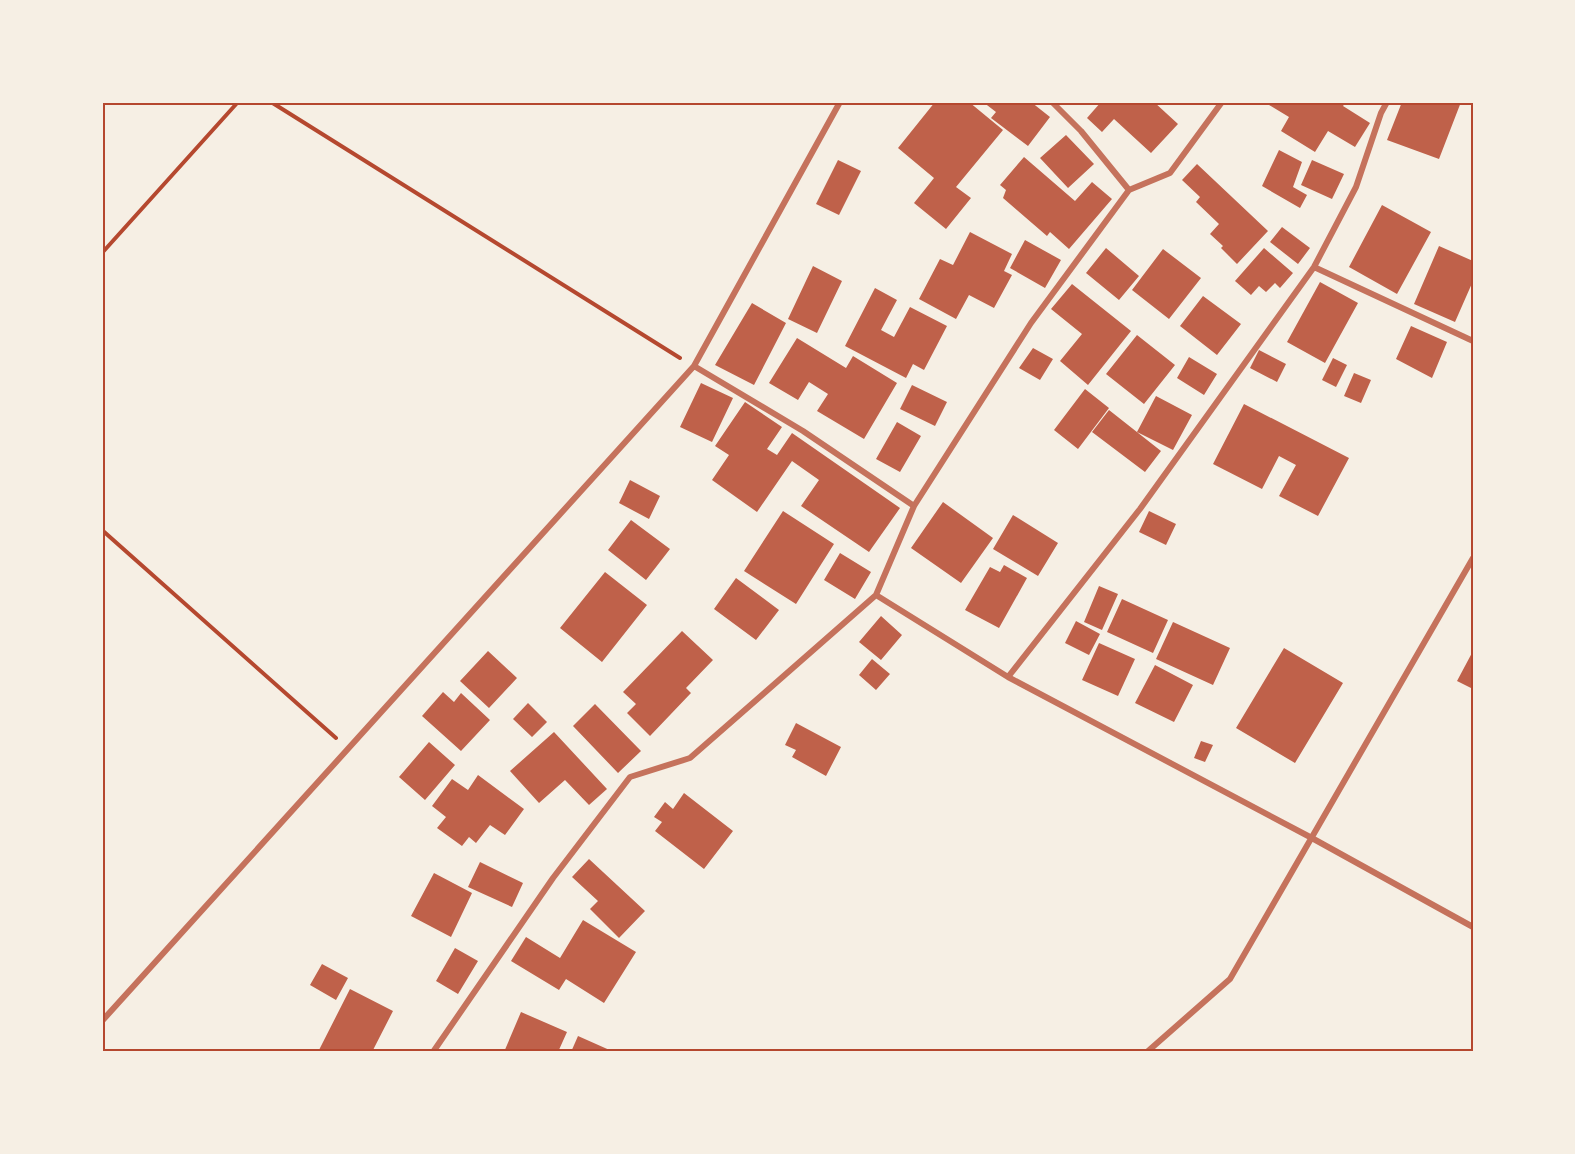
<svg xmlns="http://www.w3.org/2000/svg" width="1575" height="1154" font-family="'Titillium Web',sans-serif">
	<rect width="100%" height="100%" fill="#f6efe4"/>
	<path fill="#bf614a" d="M 935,102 L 969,102 L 1003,130 L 956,187 L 971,198 L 946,229 L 914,203 L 934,178 L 898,148 Z
		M 983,102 L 1031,102 L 1050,117 L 1028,146 L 991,118 L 996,112 Z
		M 1101,102 L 1154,102 L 1178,124 L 1151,153 L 1114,119 L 1102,132 L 1087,118 Z
		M 1264,102 L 1346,102 L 1343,106 L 1370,123 L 1355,147 L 1328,131 L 1315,152 L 1281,131 L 1289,117 Z
		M 1402,102 L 1461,102 L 1439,159 L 1387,140 Z
		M 1066,135 L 1094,164 L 1068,188 L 1040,158 Z
		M 1279,150 L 1302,162 L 1293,187 L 1307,195 L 1300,208 L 1262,186 Z
		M 1024,157 L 1075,201 L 1092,182 L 1112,199 L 1069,249 L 1050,232 L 1047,236 L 1003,198 L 1006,190 L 1000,185 Z
		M 838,160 L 861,171 L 839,215 L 816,204 Z
		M 1312,160 L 1344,174 L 1332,199 L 1301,185 Z
		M 1197,164 L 1268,231 L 1237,264 L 1221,248 L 1223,246 L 1210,234 L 1219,224 L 1196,202 L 1200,197 L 1182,180 Z
		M 1382,205 L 1431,232 L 1397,294 L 1349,267 Z
		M 1282,227 L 1310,248 L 1298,264 L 1270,242 Z
		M 970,232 L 1012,254 L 1004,271 L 1012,275 L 994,308 L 969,295 L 956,319 L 919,299 L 940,259 L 953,265 Z
		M 1025,240 L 1061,260 L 1045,288 L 1010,268 Z
		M 1439,246 L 1473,261 L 1473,281 L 1455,322 L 1414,304 Z
		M 1106,248 L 1139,276 L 1119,300 L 1086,273 Z
		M 1264,248 L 1293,273 L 1280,288 L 1275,283 L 1266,292 L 1259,286 L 1251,295 L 1235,281 Z
		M 1163,249 L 1201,278 L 1169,319 L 1132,290 Z
		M 813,266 L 842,281 L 817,333 L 788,319 Z
		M 1320,282 L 1358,303 L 1325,363 L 1287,342 Z
		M 1072,284 L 1131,331 L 1088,385 L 1060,361 L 1082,334 L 1051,309 Z
		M 875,288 L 897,300 L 881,330 L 894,337 L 910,307 L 947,326 L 924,370 L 913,364 L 906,378 L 845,346 Z
		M 1203,296 L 1241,324 L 1217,355 L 1180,326 Z
		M 752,303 L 786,323 L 754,385 L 715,365 Z
		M 1411,326 L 1447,342 L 1432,378 L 1396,359 Z
		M 1137,335 L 1175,365 L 1144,404 L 1106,374 Z
		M 797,338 L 846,368 L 853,356 L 897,383 L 864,439 L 817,411 L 828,394 L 809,382 L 798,400 L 769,383 Z
		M 1033,348 L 1053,359 L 1040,380 L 1019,368 Z
		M 1259,350 L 1286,364 L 1277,382 L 1250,368 Z
		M 1189,357 L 1217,374 L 1204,395 L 1177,378 Z
		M 1333,358 L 1347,365 L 1336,387 L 1322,380 Z
		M 1354,373 L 1371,380 L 1361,403 L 1344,396 Z
		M 701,383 L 733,398 L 712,442 L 680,427 Z
		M 912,385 L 947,402 L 935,426 L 900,409 Z
		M 1085,389 L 1109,408 L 1078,449 L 1054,430 Z
		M 1156,396 L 1192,415 L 1173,450 L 1137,432 Z
		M 745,402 L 782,427 L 767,449 L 777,455 L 792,433 L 900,508 L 869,552 L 801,506 L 819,480 L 792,461 L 757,512 L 712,480 L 729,455 L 715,446 Z
		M 1244,404 L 1349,458 L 1318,516 L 1279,496 L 1296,465 L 1279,456 L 1262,489 L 1213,464 Z
		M 1109,410 L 1161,451 L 1145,472 L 1092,432 Z
		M 897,422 L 921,436 L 900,472 L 876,459 Z
		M 630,480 L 660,496 L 649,519 L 619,503 Z
		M 943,502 L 993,538 L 961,583 L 911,548 Z
		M 783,511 L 834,544 L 796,604 L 744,571 Z
		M 1149,511 L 1176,524 L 1166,545 L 1139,532 Z
		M 1013,515 L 1058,543 L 1038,576 L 993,549 Z
		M 631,520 L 670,549 L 646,580 L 608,550 Z
		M 840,553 L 871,572 L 855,599 L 824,580 Z
		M 1004,565 L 1027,578 L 999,628 L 965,610 L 990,567 L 1000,572 Z
		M 605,572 L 647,605 L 602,662 L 560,628 Z
		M 736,578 L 779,610 L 756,640 L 714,609 Z
		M 1099,586 L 1118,594 L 1102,630 L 1084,622 Z
		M 1122,599 L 1168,620 L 1153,653 L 1107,632 Z
		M 881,616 L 902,635 L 881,660 L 859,642 Z
		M 1076,621 L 1100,634 L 1089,655 L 1065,643 Z
		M 1173,622 L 1230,648 L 1213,685 L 1156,659 Z
		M 682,631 L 713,660 L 686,688 L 691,693 L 650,736 L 627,713 L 636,704 L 623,692 Z
		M 1099,643 L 1135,659 L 1118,696 L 1082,680 Z
		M 1284,648 L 1343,683 L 1295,763 L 1236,728 Z
		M 488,651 L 517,678 L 489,708 L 460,681 Z
		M 1473,651 L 1473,689 L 1457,681 Z
		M 872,659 L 890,674 L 876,690 L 859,675 Z
		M 1155,665 L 1193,685 L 1174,722 L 1135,703 Z
		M 443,692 L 454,702 L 461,693 L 490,720 L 461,751 L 422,716 Z
		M 528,703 L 547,722 L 532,737 L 513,719 Z
		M 595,704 L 641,751 L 618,773 L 573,726 Z
		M 796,723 L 841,747 L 826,776 L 792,757 L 796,750 L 785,745 Z
		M 554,732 L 607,789 L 589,805 L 565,780 L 539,803 L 510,771 Z
		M 1201,741 L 1213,745 L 1205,762 L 1194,758 Z
		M 429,742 L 455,765 L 425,800 L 399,777 Z
		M 478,775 L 524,809 L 505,835 L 490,825 L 476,843 L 469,837 L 462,846 L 437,828 L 446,817 L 432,806 L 452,779 L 468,790 Z
		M 684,793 L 733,831 L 704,869 L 655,831 L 662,822 L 654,817 L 665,802 L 673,809 Z
		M 589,859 L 645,911 L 619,938 L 590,909 L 598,901 L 572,877 Z
		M 480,862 L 523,883 L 512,907 L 468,887 Z
		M 434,873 L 472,893 L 451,937 L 411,916 Z
		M 583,920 L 636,952 L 604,1003 L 566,979 L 559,990 L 511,961 L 526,937 L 560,958 Z
		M 455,948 L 478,961 L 458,994 L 436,981 Z
		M 322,964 L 348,978 L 336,1000 L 310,985 Z
		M 350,989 L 393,1011 L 372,1052 L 324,1052 L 319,1050 Z
		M 521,1012 L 567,1032 L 558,1052 L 504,1052 Z
		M 578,1036 L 614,1052 L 571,1052 Z"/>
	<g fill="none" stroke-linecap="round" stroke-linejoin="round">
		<path stroke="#b5482f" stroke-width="4" d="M 271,102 L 680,358
			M 102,253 L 238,102
			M 102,530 L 336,738"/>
		<path stroke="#c5725c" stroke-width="6" d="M 1052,102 L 1081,131 L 1129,190
			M 1314,267 L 1473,341
			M 694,366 L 803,431 L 914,506
			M 876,595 L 1008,677 L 1310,837 L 1473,927
			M 1008,677 L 1140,509 L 1314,267 L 1356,187 L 1381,113 L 1387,102
			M 102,1021 L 694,366 L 840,102
			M 433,1052 L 553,878 L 630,777 L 690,758 L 876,595 L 914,506 L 1031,323 L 1129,190 L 1170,173 L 1222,102
			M 1147,1052 L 1230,979 L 1473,558"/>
	</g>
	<rect width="1575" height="1154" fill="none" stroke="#f6efe4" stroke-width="207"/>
	<rect x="104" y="104" width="1368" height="946" fill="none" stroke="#b5482f" stroke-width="2"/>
</svg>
